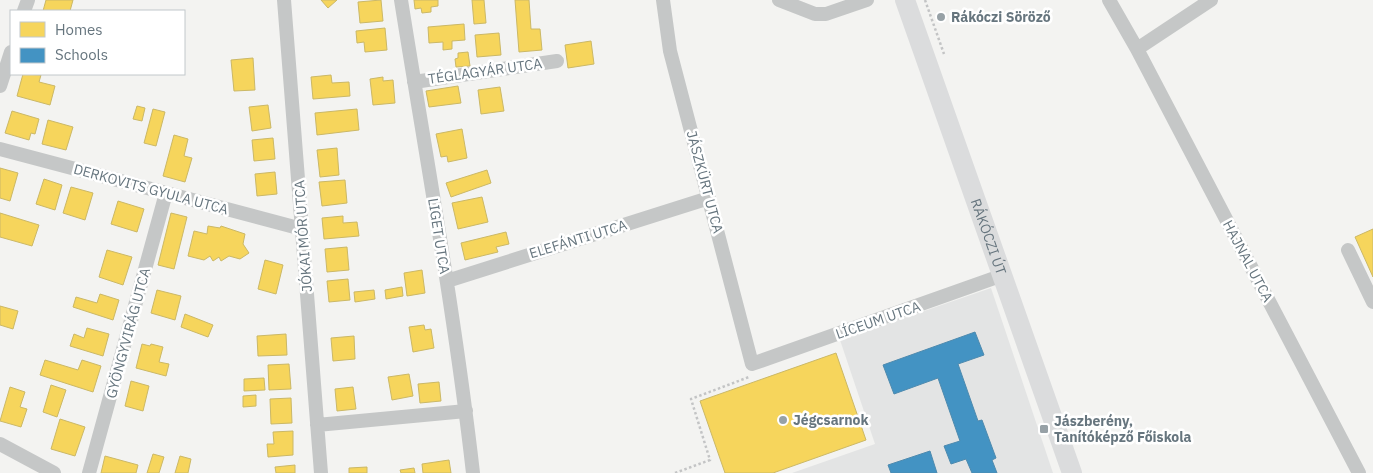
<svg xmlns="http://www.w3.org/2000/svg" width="1373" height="473" font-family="'IBM Plex Sans',sans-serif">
	<rect width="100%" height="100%" fill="#f3f3f1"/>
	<path fill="#e3e4e4" d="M 991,288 L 1053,473 L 792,473 L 875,444 L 840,340 Z"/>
	<path fill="#f6d55c" stroke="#cbb866" d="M 46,0 L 73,0 L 70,11 L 43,11 Z
		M 321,0 L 337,0 L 328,8 Z
		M 381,0 L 383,21 L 360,23 L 358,2 Z
		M 414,0 L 438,0 L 438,6 L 431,7 L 431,12 L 422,13 L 421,8 L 415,9 Z
		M 472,0 L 484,0 L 486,23 L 474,24 Z
		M 515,0 L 529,0 L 531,29 L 540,29 L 542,50 L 519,52 Z
		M 464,24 L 465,40 L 452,41 L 452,49 L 443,50 L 443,42 L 429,43 L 428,27 Z
		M 385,28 L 387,50 L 365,52 L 364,42 L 357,43 L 356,31 Z
		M 499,33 L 501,55 L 477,57 L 475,35 Z
		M 591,41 L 594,64 L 568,68 L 565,45 Z
		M 468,52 L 470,66 L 456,67 L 455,59 L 458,58 L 458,53 Z
		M 253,58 L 255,90 L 234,91 L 231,60 Z
		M 23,74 L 41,75 L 39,82 L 55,86 L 50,105 L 17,96 Z
		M 331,75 L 332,83 L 349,82 L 350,96 L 313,99 L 311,77 Z
		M 383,77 L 383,81 L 393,80 L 395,103 L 373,105 L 370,79 Z
		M 458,86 L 461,103 L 429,107 L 426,91 Z
		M 500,87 L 504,111 L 481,114 L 478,90 Z
		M 268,105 L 271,128 L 252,131 L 249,107 Z
		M 137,106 L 145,108 L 142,121 L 133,119 Z
		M 153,109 L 165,112 L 156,146 L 144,143 Z
		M 357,109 L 359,130 L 317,135 L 315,113 Z
		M 12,111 L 39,119 L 35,134 L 31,133 L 29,140 L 5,133 Z
		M 48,120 L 73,127 L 66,150 L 42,144 Z
		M 462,129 L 467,158 L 448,162 L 447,156 L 441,157 L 436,134 Z
		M 174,135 L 188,139 L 184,156 L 192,158 L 185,182 L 163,176 Z
		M 273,138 L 275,159 L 254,161 L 252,140 Z
		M 337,148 L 339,175 L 320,177 L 317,150 Z
		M 0,168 L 18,173 L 10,201 L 0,198 Z
		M 487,170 L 491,183 L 451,197 L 446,183 Z
		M 275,172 L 277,194 L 257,196 L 255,174 Z
		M 44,179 L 62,185 L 55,210 L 36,204 Z
		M 345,180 L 347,203 L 322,206 L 319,182 Z
		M 71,187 L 93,193 L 85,220 L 63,213 Z
		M 482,197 L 488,222 L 458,229 L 452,203 Z
		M 118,201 L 144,209 L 137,232 L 111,224 Z
		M 0,213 L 39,225 L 32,246 L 0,237 Z
		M 171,213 L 187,217 L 174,269 L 158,265 Z
		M 343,216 L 343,223 L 357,222 L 359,236 L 324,239 L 322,218 Z
		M 208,226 L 220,228 L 221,226 L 245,234 L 243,244 L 249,253 L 240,259 L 229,256 L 221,261 L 219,257 L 213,261 L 210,256 L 204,260 L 188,256 L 194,231 L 207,234 Z
		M 1373,229 L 1373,277 L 1355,237 Z
		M 506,232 L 509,244 L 496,247 L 498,252 L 465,260 L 461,243 Z
		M 347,247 L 349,270 L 327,272 L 325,249 Z
		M 107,250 L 132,257 L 123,285 L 99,277 Z
		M 265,260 L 283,265 L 276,294 L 258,289 Z
		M 422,270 L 425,293 L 407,296 L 404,273 Z
		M 348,279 L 350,300 L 329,302 L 327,281 Z
		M 402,287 L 403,296 L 386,299 L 385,290 Z
		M 157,290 L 181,296 L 175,320 L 151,313 Z
		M 374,290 L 375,299 L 355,302 L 354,292 Z
		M 100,294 L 119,300 L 113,320 L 73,307 L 76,297 L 97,303 Z
		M 0,306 L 18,311 L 13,329 L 0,325 Z
		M 185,314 L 213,325 L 208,337 L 181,327 Z
		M 424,325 L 425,330 L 431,329 L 434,348 L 413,352 L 409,327 Z
		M 87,328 L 109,334 L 103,356 L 70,346 L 74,334 L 84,338 Z
		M 286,334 L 287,355 L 258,356 L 257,336 Z
		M 354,336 L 355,359 L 333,361 L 331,338 Z
		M 142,344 L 150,346 L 151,344 L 163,347 L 159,362 L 169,364 L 166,376 L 136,368 Z
		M 836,353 L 866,440 L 773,473 L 725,473 L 700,401 Z
		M 45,360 L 78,370 L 82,360 L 101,366 L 93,392 L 40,375 Z
		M 289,364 L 291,389 L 269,390 L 268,365 Z
		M 409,374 L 413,396 L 392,400 L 388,377 Z
		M 264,378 L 265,390 L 244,391 L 244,379 Z
		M 131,381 L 149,386 L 143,411 L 125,406 Z
		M 439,382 L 441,401 L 420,403 L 418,384 Z
		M 51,385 L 66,390 L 57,417 L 43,412 Z
		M 10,387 L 25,392 L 20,407 L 27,409 L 21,427 L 0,421 Z
		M 353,387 L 356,409 L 337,411 L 335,389 Z
		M 256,395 L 256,406 L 243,407 L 243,396 Z
		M 291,398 L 292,423 L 271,424 L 270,399 Z
		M 60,419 L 85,427 L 75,456 L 51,449 Z
		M 293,431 L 293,455 L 268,457 L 267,444 L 274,444 L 273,432 Z
		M 153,454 L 164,457 L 159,473 L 147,473 Z
		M 105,456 L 138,465 L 136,473 L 101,473 Z
		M 180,456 L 191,459 L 188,473 L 175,473 Z
		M 449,460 L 451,473 L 423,473 L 422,464 Z
		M 295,465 L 295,473 L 276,473 L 275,467 Z
		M 367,467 L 367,473 L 349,473 L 349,468 Z
		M 414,468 L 415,473 L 401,473 L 400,470 Z"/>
	<path fill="#4393c3" stroke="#4e8aae" d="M 975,332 L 984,355 L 958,364 L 978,421 L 982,420 L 996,458 L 992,460 L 997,473 L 972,473 L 966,459 L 951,464 L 944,446 L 960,441 L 938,378 L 894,394 L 883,365 Z
		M 930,451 L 937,473 L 891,473 L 888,465 Z"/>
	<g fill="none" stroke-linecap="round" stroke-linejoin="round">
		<path stroke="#c3c4c5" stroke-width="2.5" stroke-dasharray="2.5 2.5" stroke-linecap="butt" d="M 925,0 L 944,54
			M 675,473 L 710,460 L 691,399 L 749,377"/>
		<path stroke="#c5c7c7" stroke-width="14" d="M 284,0 L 321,473
			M 401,0 C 426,157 455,315 473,473
			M 663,0 L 670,51 L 752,364 L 1003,275
			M 779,0 L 815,14 L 826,14 L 867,0
			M 1109,0 L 1137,49 L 1359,473
			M 24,11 L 28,0
			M 1137,49 L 1211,0
			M 414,82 L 557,61
			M 0,86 L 11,52
			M 0,149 L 302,229
			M 1348,250 L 1373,302
			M 447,281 L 709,198
			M 317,425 L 466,411
			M 0,444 L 54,473
			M 89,473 L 166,193"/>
		<path stroke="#dbdcdd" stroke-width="20" id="s1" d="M 905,0 L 1072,473"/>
	</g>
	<g fill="#97a1a6" stroke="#fff" stroke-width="2">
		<circle cx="941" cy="17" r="5"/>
		<circle cx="783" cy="420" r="5"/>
		<rect x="1039" y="424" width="10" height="10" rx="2.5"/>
	</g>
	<g text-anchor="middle" stroke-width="5" stroke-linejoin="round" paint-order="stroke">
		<g font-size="14" font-weight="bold" fill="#66757e" stroke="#fff" text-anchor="start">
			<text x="951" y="22">Rákóczi Söröző</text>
			<text x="793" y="425">Jégcsarnok</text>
			<text x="1054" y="426">Jászberény,<tspan x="1054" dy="16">Tanítóképző Főiskola</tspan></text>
		</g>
		<g font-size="14" fill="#66757e" stroke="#fff">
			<text transform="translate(485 71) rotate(-8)" y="5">TÉGLAGYÁR UTCA</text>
			<text transform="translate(705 182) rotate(75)" y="5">JÁSZKÜRT UTCA</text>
			<text transform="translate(151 189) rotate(15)" y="5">DERKOVITS GYULA UTCA</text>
			<text transform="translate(303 236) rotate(-94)" y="5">JÓKAI MÓR UTCA</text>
			<text transform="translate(439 236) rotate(81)" y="5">LIGET UTCA</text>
			<text dy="5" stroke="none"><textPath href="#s1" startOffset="251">RÁKÓCZI ÚT</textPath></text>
			<text transform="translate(578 239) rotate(-17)" y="5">ELEFÁNTI UTCA</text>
			<text transform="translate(1248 261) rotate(62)" y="5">HAJNAL UTCA</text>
			<text transform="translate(878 320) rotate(-19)" y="5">LÍCEUM UTCA</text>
			<text transform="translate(128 333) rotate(-75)" y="5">GYÖNGYVIRÁG UTCA</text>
		</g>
	</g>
	<rect x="10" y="10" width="175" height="65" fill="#ffffff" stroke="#c2c8cb"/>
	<rect x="20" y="22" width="25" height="15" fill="#f6d55c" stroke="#c2c8cb"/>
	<text x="55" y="35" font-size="15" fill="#66757e">Homes</text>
	<rect x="20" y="48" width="25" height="15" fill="#4393c3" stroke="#c2c8cb"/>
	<text x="55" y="60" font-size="15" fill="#66757e">Schools</text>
</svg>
